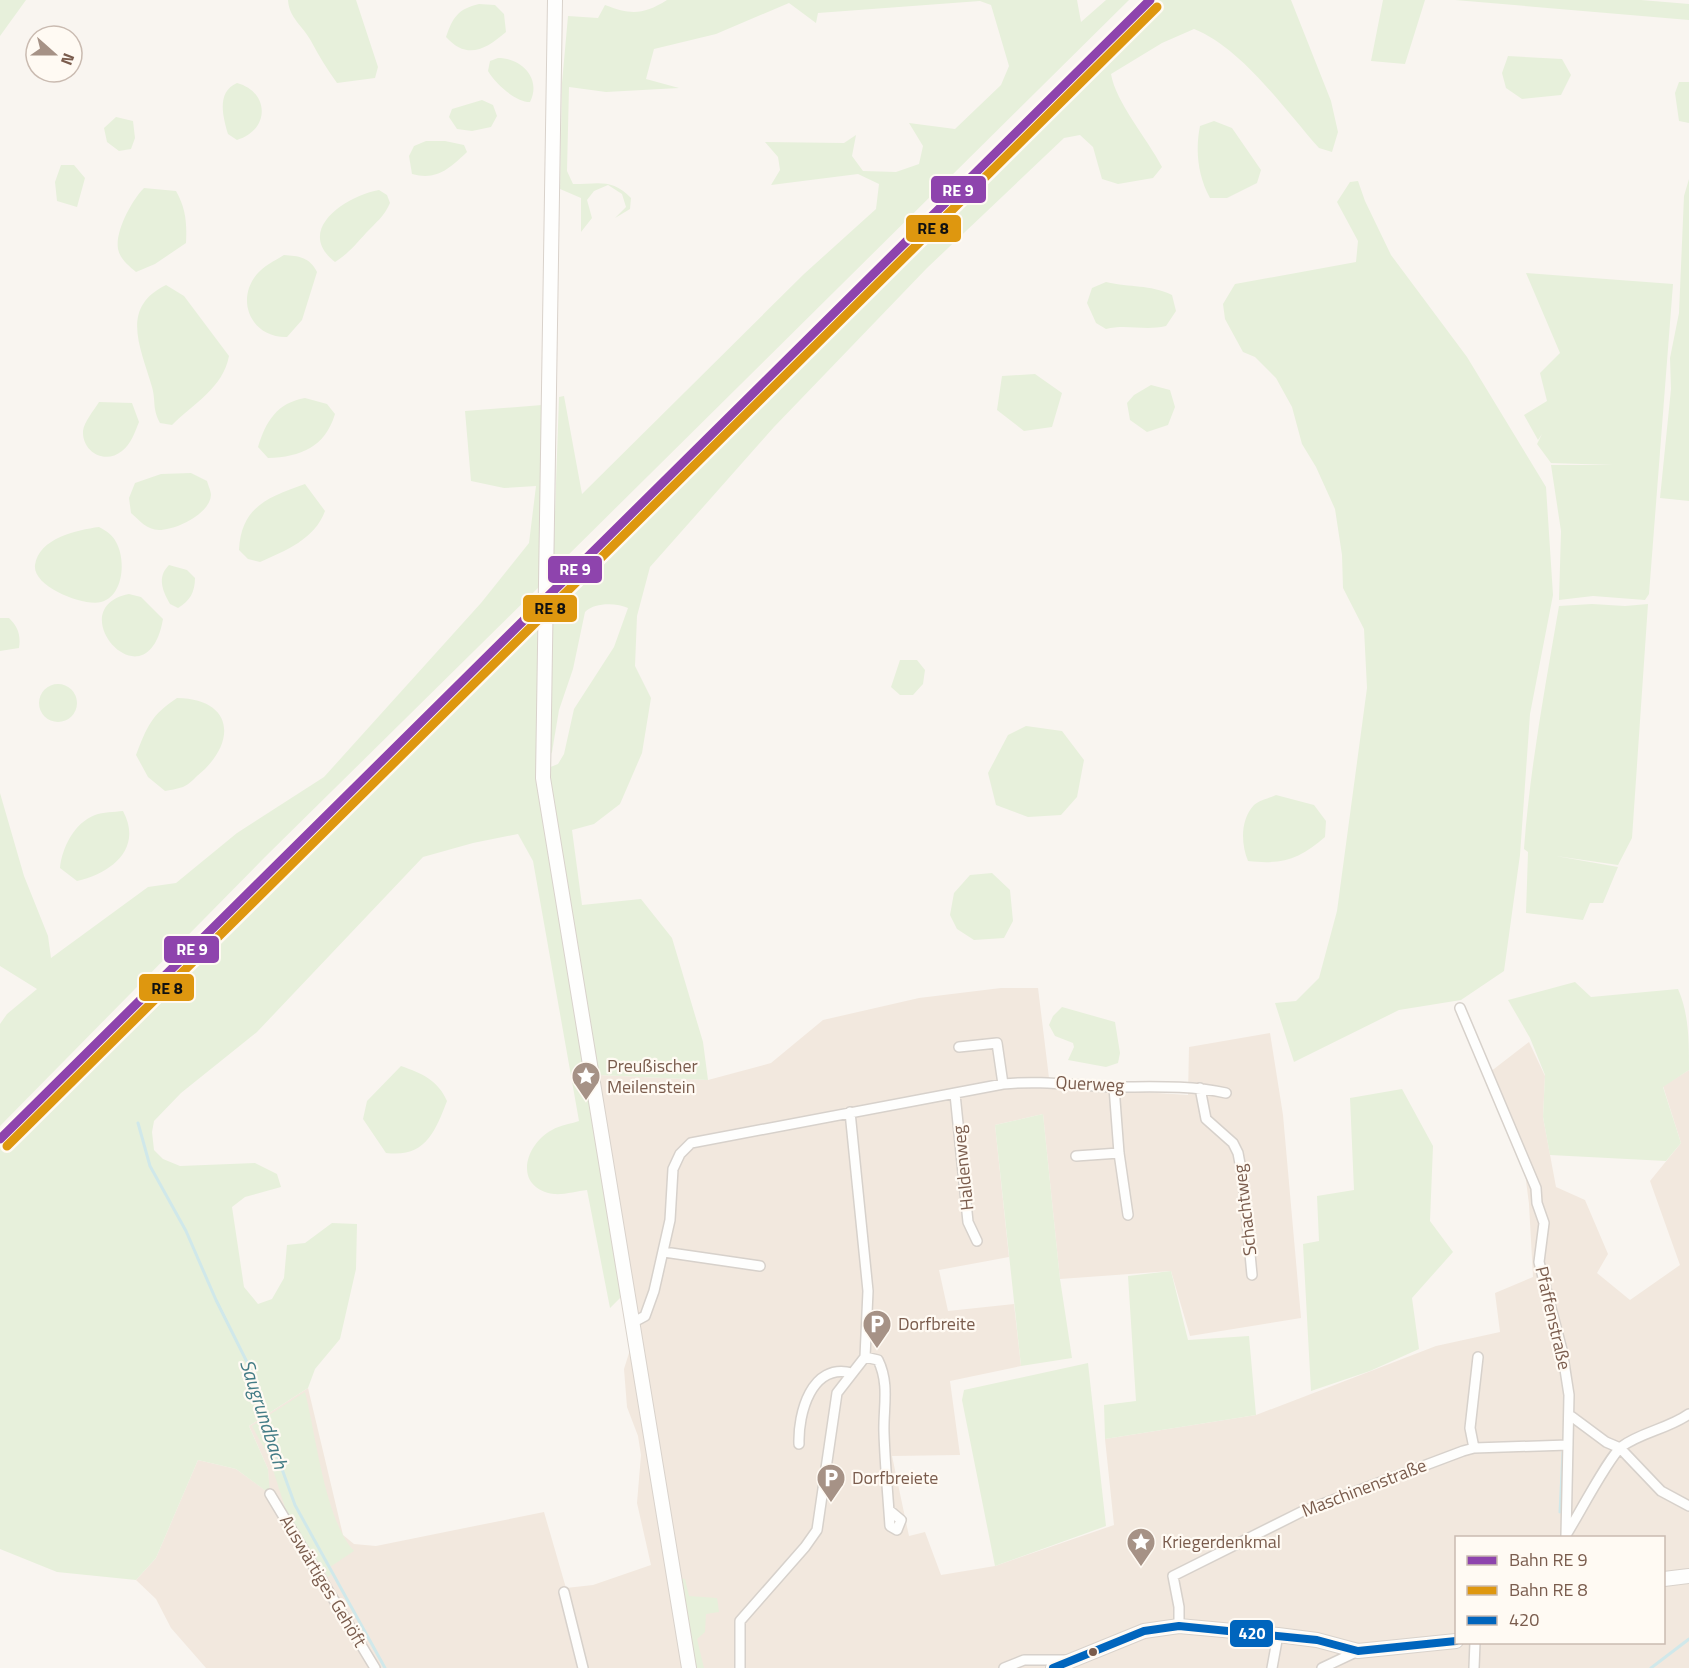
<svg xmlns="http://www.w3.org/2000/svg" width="1689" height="1668" font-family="'Titillium Web',sans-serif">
	<rect width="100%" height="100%" fill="#f9f5f0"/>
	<path fill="#f2e8de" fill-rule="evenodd" d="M 1001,988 L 1038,988 L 1050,1086 L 1188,1095 L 1189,1047 L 1270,1033 L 1283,1115 L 1301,1318 L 1190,1336 L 1171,1271 L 1060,1279 L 1043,1114 L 995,1125 L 1009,1257 L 939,1270 L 948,1311 L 1014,1304 L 1021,1366 L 950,1381 L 960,1455 L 892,1456 L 909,1536 L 925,1532 L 941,1575 L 995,1566 L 1114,1525 L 1105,1439 L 1256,1415 L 1436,1346 L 1500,1332 L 1495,1293 L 1533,1277 L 1529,1204 L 1521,1142 L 1490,1072 L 1529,1042 L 1545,1076 L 1543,1117 L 1556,1187 L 1585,1200 L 1608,1254 L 1597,1273 L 1630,1300 L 1680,1265 L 1650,1181 L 1681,1143 L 1663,1086 L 1689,1070 L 1689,1668 L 206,1668 L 171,1628 L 156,1599 L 136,1580 L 156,1558 L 198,1460 L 236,1469 L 269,1493 L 268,1469 L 249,1426 L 308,1388 L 343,1535 L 354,1544 L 376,1546 L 544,1512 L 566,1588 L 593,1585 L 651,1565 L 637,1503 L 641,1455 L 638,1436 L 627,1407 L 624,1369 L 634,1337 L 598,1075 L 708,1080 L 771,1063 L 823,1020 L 919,998 ZM 1456,1538 L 1664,1538 L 1664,1642 L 1456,1642 Z"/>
	<path fill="#e7f0db" d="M 0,0 L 26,0 L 0,36 Z
		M 288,0 L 356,0 L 378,67 L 375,78 L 337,83 C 327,69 319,56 311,41 C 303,26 289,18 288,0 Z
		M 667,0 L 1077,0 L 1081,22 L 1106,0 L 1129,0 L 553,570 L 559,397 L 564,396 L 582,494 L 804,274 L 876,209 L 879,184 L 858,174 L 771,185 L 780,170 L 778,157 L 765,142 L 844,143 L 856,135 L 852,156 L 863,171 L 896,172 L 919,164 L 923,146 L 909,123 L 955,129 L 1001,85 L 1009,66 L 991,5 L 980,1 L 818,13 L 816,23 L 789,3 L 716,34 L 654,49 L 646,79 L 679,88 L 606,92 L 569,87 L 567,171 L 573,184 C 599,184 612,178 631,198 L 630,209 L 615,218 L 626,207 L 622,194 L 608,185 L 594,191 L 587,200 L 592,218 L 581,232 L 581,198 L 560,189 L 562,83 L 568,16 L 598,18 L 605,5 C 631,15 643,15 667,0 Z
		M 1159,0 L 1291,0 L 1331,101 L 1338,132 L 1332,152 L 1319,148 C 1285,110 1242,48 1194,29 L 1162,43 L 1111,74 C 1116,103 1147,138 1162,167 L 1153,178 L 1118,184 L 1102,179 L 1093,147 L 1080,135 L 1064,138 L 927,268 L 774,427 L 650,567 L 637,616 L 635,666 L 651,698 L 642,753 L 620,804 L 594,824 L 572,830 L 582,905 L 641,899 L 672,938 L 703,1042 L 708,1080 L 598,1075 L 548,768 L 558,764 L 564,754 L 574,709 L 614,647 L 628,608 C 617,603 595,602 585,612 L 573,669 L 559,710 L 552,752 L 548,759 L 553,595 Z
		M 1383,0 L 1425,0 L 1405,64 L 1371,61 Z
		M 1455,0 L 1641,0 L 1689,4 L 1689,20 Z
		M 479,4 L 495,5 L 504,14 L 506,32 C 485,50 467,60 446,37 C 453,17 458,9 479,4 Z
		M 1508,56 L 1562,59 L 1571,75 L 1561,95 L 1522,99 L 1506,88 L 1502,73 Z
		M 498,58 C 521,58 542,78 530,102 C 515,102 496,84 488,71 L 490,61 Z
		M 1679,82 L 1689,82 L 1689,123 L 1679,121 L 1675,93 Z
		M 237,83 C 270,92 270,130 237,140 L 228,134 C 223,117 216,92 237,83 Z
		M 482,100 L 493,105 L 497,116 L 491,127 L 472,131 L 457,129 L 449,117 L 452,109 Z
		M 116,117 L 133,121 L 135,138 L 131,149 L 119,151 L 107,142 L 104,128 Z
		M 1214,121 L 1232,128 L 1261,170 L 1257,183 L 1227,198 L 1210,198 C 1198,176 1195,151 1200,126 Z
		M 426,141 L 445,141 L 464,145 L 467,152 C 450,168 437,181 412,174 L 409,156 L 414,146 Z
		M 61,165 L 74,165 L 85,178 L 77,207 L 57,201 L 55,182 Z
		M 1689,179 L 1689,501 L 1660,498 L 1671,389 L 1670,358 L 1679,313 L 1684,196 Z
		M 1358,181 L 1365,201 L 1391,255 L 1467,357 L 1546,487 L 1553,595 L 1530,714 L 1520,855 L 1504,971 L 1461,1000 L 1399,1010 L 1294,1062 L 1275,1003 L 1296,1001 L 1319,978 L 1337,911 L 1367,688 L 1364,629 L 1343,588 L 1342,555 L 1335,509 L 1316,467 L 1302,444 L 1292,407 L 1276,378 L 1255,357 L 1243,352 L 1225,319 L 1223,304 L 1235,284 L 1356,262 L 1358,241 L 1337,202 L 1350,182 Z
		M 144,188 L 176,191 C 186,209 187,223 186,243 L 155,264 L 136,272 C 129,266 120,259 118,249 C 115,231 132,200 144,188 Z
		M 379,190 L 387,195 L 390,203 C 384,217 376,222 366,233 C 355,245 349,253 335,262 C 294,230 346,196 379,190 Z
		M 284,255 C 298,256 310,257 317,272 L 302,320 L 287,337 C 251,338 235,300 257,274 C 264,266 274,261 284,255 Z
		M 1526,273 L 1673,284 L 1649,594 L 1645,600 L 1593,596 L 1559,600 L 1561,531 L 1551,465 L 1613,465 L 1551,463 L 1537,444 L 1542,434 L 1538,440 L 1524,415 L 1547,401 L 1540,373 L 1560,353 Z
		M 1106,282 C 1131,288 1149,284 1172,295 L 1176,311 L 1166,326 C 1145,331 1126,324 1106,329 L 1096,323 L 1087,303 L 1092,288 Z
		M 166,285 L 184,296 L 229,356 C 223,388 194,403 172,425 L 160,423 C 152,408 156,401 152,387 C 141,348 119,308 166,285 Z
		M 1035,374 L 1062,393 L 1052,427 L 1024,431 L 997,410 L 1002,376 Z
		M 1151,385 L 1170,390 L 1175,407 L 1168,425 L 1147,432 L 1130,420 L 1127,403 L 1134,395 Z
		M 305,398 L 327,404 L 335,414 C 325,447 301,457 268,458 L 258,447 C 266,421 277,403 305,398 Z
		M 99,402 L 132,403 L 139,422 C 135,432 131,444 122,451 C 105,465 82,452 83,431 C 84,422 94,410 99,402 Z
		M 542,405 L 539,587 L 265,857 L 0,1126 L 0,1024 L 7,1014 L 37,989 L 0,966 L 0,793 L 24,876 L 48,936 L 51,958 L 148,887 L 176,883 L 237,833 L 324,777 L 481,603 L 529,543 L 536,486 L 504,488 L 471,481 L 465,411 Z
		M 191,473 L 207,481 C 208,485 211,491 211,495 C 210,514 176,530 159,530 C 147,530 139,520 131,513 L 129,498 L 135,483 L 161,474 Z
		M 305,484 L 325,511 C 315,539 285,551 260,562 L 248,559 L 239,550 C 241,506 269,497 305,484 Z
		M 99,527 C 105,530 113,535 116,542 C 126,559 124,596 101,602 C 85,607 32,587 35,565 C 39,538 77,530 99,527 Z
		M 169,565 L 187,570 L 195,578 C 195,592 190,601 178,608 L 170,604 C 162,590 157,577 169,565 Z
		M 129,594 L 141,597 L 163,619 C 147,710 58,608 129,594 Z
		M 1592,604 L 1625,606 L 1648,604 L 1632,838 L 1618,865 L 1556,856 L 1618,867 L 1603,903 L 1590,903 L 1583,920 L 1526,913 L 1528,852 L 1524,849 C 1530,767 1545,688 1559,606 Z
		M 539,610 L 536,774 L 623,1295 L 610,1308 L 587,1190 C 577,1191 564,1195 554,1194 C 513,1188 524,1145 552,1130 C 560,1125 571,1124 579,1121 L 533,861 L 518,834 L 473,843 L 423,857 L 257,1032 L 181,1093 L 154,1121 L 152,1132 L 154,1150 L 163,1159 L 180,1166 L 255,1163 L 277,1174 L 281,1187 L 245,1197 L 232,1207 L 244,1287 L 258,1304 L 272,1299 L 284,1278 L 287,1245 L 305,1243 L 332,1223 L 357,1224 L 356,1269 L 340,1339 L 315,1369 L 308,1388 L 249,1426 L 268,1469 L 270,1494 L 236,1469 L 198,1460 L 156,1558 L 136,1580 L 57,1572 L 0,1549 L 0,1145 Z
		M 0,618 L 9,618 C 18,627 21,635 19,648 L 0,651 Z
		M 900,660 L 917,660 L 925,670 L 923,684 L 913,695 L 900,695 L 891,687 Z
		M39 703a19 19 0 1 1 38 0a19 19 0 1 1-38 0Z
		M 177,698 C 235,699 237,744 197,776 C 193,780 188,785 183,787 C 177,789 170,790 165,791 L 148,777 L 136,755 C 147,727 151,715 177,698 Z
		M 1026,726 L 1062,731 L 1084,760 L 1077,797 L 1061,815 L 1028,817 L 996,805 L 988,773 L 1008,735 Z
		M 1276,795 L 1314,805 L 1326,821 L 1325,837 C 1300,859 1282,865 1248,861 C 1241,844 1240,820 1254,805 C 1259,800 1270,798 1276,795 Z
		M 123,811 C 143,848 112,873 77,881 L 60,868 C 62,848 74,823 95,815 C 103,812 114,812 123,811 Z
		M 992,873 L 1010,890 L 1013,921 L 1004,938 L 974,940 L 957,929 L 950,915 L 954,893 L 970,875 Z
		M 1575,982 L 1591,997 L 1678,989 C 1689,1014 1689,1041 1689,1070 L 1663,1087 L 1681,1143 L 1666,1161 L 1550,1155 L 1543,1117 L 1545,1075 L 1530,1038 L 1508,1000 Z
		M 1062,1007 L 1115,1022 L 1120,1053 L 1118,1063 L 1106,1067 L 1068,1060 L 1074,1047 L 1073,1043 L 1055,1036 L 1049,1025 L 1053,1016 Z
		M 401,1066 C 421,1073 438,1080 447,1101 C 435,1132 425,1158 386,1153 L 363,1119 L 367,1101 Z
		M 1402,1089 L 1433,1146 L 1430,1221 L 1453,1252 L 1412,1298 L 1419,1349 L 1370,1371 L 1311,1391 L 1303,1244 L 1319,1241 L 1317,1196 L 1354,1190 L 1350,1098 Z
		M 1043,1114 L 1060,1279 L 1072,1358 L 1021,1366 L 995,1125 Z
		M 1171,1271 L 1188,1340 L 1249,1336 L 1256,1415 L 1105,1439 L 1104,1405 L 1136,1401 L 1128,1276 Z
		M 1088,1363 L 1106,1526 L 995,1566 L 962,1400 L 964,1390 Z
		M 305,1392 C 316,1435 325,1520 354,1551 L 330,1567 L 333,1573 L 328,1577 L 287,1514 L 269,1457 L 252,1426 Z
		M 679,1578 L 685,1579 L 689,1596 L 717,1598 L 719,1612 L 706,1614 L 705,1632 L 697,1639 L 704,1668 L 694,1668 Z"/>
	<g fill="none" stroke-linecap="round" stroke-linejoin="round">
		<path stroke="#d0e8ea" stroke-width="3" d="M 138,1123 L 150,1166 L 186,1231 L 216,1300 L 255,1378 L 261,1411 L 295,1505 L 385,1668
			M 1560,1512 L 1563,1452
			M 1651,1668 L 1689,1639"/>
		<g stroke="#d7d1cb" stroke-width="12">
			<path id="minor" d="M 1460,1008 L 1536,1188 L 1537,1203 L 1544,1223 L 1539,1262 L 1562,1350 L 1569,1395 L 1566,1536
				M 959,1047 L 997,1043 L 1003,1084
				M 1114,1087 L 1119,1153 L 1128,1215
				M 1200,1088 L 1206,1119 L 1233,1143 L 1238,1153 L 1243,1180 L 1252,1275
				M 955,1094 L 968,1222 L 977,1241
				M 1076,1156 L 1119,1153
				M 664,1252 L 760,1266
				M 632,1323 L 645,1316 L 654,1291 L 670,1220 L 673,1169 L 680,1154 L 691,1143 L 1003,1084 C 1043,1080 1076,1086 1115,1087 C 1153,1087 1188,1085 1226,1093
				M 865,1357 L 878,1360 C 890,1384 883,1409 884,1433 C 885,1464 888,1496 890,1526 L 897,1530 L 901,1520 L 889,1510
				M 1571,1416 L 1606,1442 L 1620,1448 L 1661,1491 L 1689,1506
				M 799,1444 C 798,1414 811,1362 852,1373
				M 1474,1448 L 1470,1428 L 1478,1357
				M 270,1494 L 375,1668
				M 1566,1535 C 1578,1516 1607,1460 1621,1447 C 1641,1432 1668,1429 1689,1414
				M 564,1592 L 583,1668
				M 1179,1626 L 1179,1607 L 1173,1576 L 1301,1512 L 1463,1451 L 1474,1448 L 1568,1445
				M 740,1668 L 740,1621 L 805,1547 L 817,1530 L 837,1393 L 865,1357 L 868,1291 L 850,1112
				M 1004,1668 L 1024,1660 L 1066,1660
				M 1272,1668 L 1278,1635
				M 1322,1668 L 1358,1651
				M 1474,1668 L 1475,1642"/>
		</g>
		<g stroke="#d9d2cb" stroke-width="16">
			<path id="secondary" d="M 555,0 L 543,778 L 689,1668
				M 1664,1579 L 1689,1576
				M 1053,1668 L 1144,1631 L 1179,1626 L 1278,1635 L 1317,1640 L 1358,1651 L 1456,1641"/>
		</g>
		<use href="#minor" stroke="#fefefd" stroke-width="9"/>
		<use href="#secondary" stroke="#fefefd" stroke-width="14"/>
		<g stroke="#fffaf3" stroke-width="12">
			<path id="bus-1" d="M 1053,1668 L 1144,1631 L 1179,1626 L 1317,1640 L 1358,1651 L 1456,1641"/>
		</g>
		<use href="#bus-1" stroke="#0065bd" stroke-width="8"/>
		<g stroke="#fffaf3" stroke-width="14">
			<path id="rail-1" d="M 0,1139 L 1150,0"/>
		</g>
		<g stroke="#fffaf3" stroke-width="14">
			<path id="rail-2" d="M 7,1146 L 1157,7"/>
		</g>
		<use href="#rail-1" stroke="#8e44ad" stroke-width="9"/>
		<use href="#rail-2" stroke="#de970f" stroke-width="9"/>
	</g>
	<defs>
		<g id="sight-pin" transform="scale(1.5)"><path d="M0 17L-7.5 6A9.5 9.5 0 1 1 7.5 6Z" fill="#a69286" stroke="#fffaf3"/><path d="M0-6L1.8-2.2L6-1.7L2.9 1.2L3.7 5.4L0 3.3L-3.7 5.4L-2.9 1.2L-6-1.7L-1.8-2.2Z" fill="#fff"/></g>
		<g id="parking-pin" transform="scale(1.5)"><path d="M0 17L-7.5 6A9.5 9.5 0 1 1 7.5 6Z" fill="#a69286" stroke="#fffaf3"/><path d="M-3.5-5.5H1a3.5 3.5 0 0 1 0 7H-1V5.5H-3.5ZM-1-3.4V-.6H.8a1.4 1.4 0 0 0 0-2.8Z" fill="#fff"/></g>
	</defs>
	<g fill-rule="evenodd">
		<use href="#sight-pin" x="586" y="1076"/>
		<use href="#parking-pin" x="877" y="1324"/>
		<use href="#parking-pin" x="831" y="1478"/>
		<use href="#sight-pin" x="1141" y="1542"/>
	</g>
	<circle fill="#7a5c4d" stroke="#fffaf3" stroke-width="2" cx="1093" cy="1652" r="5"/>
	<g text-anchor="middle" stroke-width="4.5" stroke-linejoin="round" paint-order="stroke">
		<g font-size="18" fill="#7a5c4d" stroke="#fffaf3" text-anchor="start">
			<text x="607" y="1072">Preußischer<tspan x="607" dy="21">Meilenstein</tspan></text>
			<text x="898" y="1330">Dorfbreite</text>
			<text x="852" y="1484">Dorfbreiete</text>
			<text x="1162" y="1548">Kriegerdenkmal</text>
		</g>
		<g font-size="18" fill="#7a5c4d" stroke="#fffaf3">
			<text transform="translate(1090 1084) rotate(3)" y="6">Querweg</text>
			<text transform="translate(963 1168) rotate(-96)" y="6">Haldenweg</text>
			<text transform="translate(1245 1210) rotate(-97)" y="6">Schachtweg</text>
			<text transform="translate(1553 1318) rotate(77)" y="6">Pfaffenstraße</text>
			<text transform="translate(1364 1488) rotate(-21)" y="6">Maschinenstraße</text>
			<text transform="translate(323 1581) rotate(59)" y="6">Auswärtiges Gehöft</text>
		</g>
		<g font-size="20" font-style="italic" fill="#437c86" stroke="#fffaf3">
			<text transform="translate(264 1414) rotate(72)" y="7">Saugrundbach</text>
		</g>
	</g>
	<g stroke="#fffaf3" stroke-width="2">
		<rect x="930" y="175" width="57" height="29" rx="6" fill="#8e44ad"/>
		<rect x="905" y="214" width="57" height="29" rx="6" fill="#de970f"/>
		<rect x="547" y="555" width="56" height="29" rx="6" fill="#8e44ad"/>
		<rect x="522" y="594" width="56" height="29" rx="6" fill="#de970f"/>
		<rect x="163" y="935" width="57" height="29" rx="6" fill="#8e44ad"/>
		<rect x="138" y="973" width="57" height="29" rx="6" fill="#de970f"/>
		<rect x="1229" y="1619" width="45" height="29" rx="6" fill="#0065bd"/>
	</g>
	<g font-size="16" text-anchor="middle" font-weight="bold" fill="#fff">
		<text x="958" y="196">RE 9</text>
		<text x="575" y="575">RE 9</text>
		<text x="192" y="955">RE 9</text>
		<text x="1252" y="1639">420</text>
	</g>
	<g font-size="16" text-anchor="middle" font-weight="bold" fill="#111">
		<text x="933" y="234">RE 8</text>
		<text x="550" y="614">RE 8</text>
		<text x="167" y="994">RE 8</text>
	</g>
	<rect x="1455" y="1536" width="210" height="108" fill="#fffaf3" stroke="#cabbb1" stroke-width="1.5"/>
	<rect x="1467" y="1556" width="30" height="9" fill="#8e44ad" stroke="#cabbb1" stroke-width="1.5"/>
	<text x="1509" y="1566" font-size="18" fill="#7a5c4d">Bahn RE 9</text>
	<rect x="1467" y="1586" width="30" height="9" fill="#de970f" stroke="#cabbb1" stroke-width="1.5"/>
	<text x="1509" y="1596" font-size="18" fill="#7a5c4d">Bahn RE 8</text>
	<rect x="1467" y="1616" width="30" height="9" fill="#0065bd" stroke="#cabbb1" stroke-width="1.5"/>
	<text x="1509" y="1626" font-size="18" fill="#7a5c4d">420</text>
	<g transform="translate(54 54) rotate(111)"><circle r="28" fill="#fffaf3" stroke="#cabbb1" stroke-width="1.5"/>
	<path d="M0-4.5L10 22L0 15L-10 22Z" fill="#a69286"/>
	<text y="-9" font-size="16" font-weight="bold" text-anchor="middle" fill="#7a5c4d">N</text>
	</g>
</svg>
